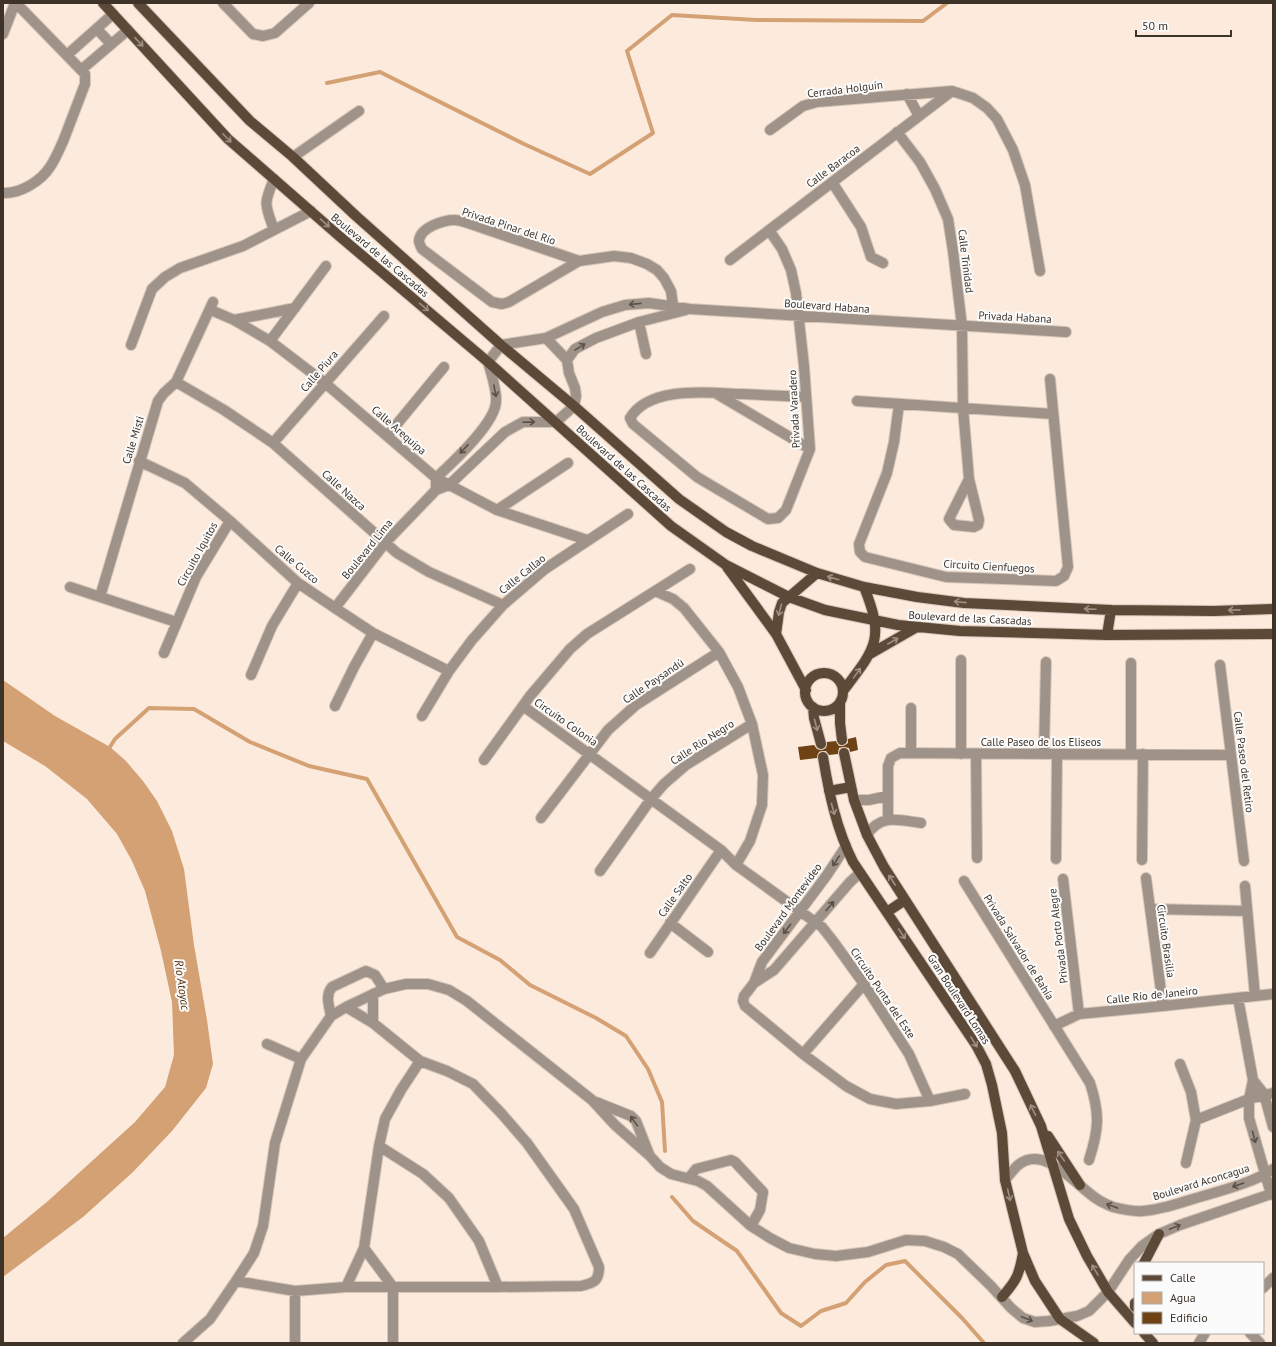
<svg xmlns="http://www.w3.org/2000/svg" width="1276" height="1346" font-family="'PT Sans',sans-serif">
	<rect width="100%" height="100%" fill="#fcebdc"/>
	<path fill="#d4a175" d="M 3,680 L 55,716 L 110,747 L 125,760 L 143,781 L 157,801 L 172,831 L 184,869 L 194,945 L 207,1020 L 213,1064 L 206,1088 L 172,1131 L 133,1172 L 83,1217 L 3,1277 L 3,1238 L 48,1201 L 135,1122 L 165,1087 L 174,1055 L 172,1002 L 161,951 L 145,891 L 132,861 L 117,834 L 87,799 L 45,766 L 3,741 Z"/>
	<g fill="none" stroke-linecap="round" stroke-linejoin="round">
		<path stroke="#d4a175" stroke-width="4" d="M 327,83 L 380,72 L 524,144 L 590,174 L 653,133 L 627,51 L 672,15 L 756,20 L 923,21 L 947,3
			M 108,750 L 115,739 L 149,708 L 194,709 L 250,742 L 309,766 L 367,779 L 457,937 L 500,960 L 530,985 L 596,1018 L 626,1036 L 648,1069 L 662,1102 L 665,1151
			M 672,1197 L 693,1221 L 737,1251 L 781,1313 L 801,1326 L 821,1311 L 846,1303 L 865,1282 L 886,1265 L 905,1261 L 962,1318 L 984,1343"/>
	</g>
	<path fill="#6f4216" d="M 856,737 L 858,750 L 850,752 L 849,748 L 843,747 L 839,748 L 838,754 L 829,755 L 826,751 L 822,751 L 819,752 L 817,758 L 800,760 L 798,747 L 814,745 L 817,749 L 822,750 L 826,748 L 827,742 L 836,741 L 839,746 L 843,746 L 848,743 L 848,739 Z"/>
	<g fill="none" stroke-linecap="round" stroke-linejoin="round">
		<g stroke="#d6c6b8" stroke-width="12">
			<path id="minor" d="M 223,3 L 253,34 L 263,36 L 275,33 L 309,3
				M 97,29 L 111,44
				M 3,34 L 15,3
				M 67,55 L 113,14
				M 81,70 L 128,30
				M 907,94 L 919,116
				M 770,130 L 803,106 L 817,102 L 952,91 L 973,98 L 987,108 L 997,119 L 1013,150 L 1025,185 L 1040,271
				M 897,132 L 920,162 L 935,189 L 948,219 L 953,251 L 962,326 L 963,408 L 969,479 L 979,520 L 978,525 L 974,527 L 954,525 L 949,519 L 969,479
				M 293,157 L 359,111
				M 832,182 L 861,227 L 871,257 L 883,263
				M 3,193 C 20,194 41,181 50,167 C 56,158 60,148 64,139 C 71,121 78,102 85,84 L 85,74 L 16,3
				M 274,230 C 265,204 263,205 274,179
				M 769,230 L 782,249 L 791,270 L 796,293 L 804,366 L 810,449 L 786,510 L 778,518 L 768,519 L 697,477 L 633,424 L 630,418 C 650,385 709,393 742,394 C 763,395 785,396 806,397
				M 730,260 L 952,91
				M 579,261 L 468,223 C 464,222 459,220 455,220 C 444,220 420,227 419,241 C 419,243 421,247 422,249 L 492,302 L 502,304 L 509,302 L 579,261 L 614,256 L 631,258 L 647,264 L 657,270 L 664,278 L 671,291 L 674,311
				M 211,310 L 234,320 L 270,341 L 325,383 L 436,478 L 497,510 L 587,540
				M 234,320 L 295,308
				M 639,322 L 646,354
				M 546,338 L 567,360
				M 270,341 L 326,266
				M 131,345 L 152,289 L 165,277 L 180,268 L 243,246 L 311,211
				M 176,382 L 224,410 L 273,443 L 397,553 L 429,572 L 503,605
				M 717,394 L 810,449
				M 857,401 L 1053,414
				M 899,404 L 894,442 L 887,473 L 859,544 L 860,552 L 865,557 L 946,577 L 1056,581 L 1064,576 L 1068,567 L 1050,379
				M 387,436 L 444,367
				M 273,443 L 384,316
				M 139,461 L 185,483 L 230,521 L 298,583 L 335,608 L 373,633 L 449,671
				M 436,490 L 436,478 C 452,463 496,423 496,401 C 497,390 491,373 488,362 L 501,345 L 546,338 L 602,312 L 625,305 L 649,303 L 690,309 L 1066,332
				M 497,510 L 568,463
				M 70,587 L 176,622
				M 655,591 L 673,599 L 684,608 L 719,652 L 738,687 L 752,724 L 763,775 L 762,805 L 750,841 L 736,865
				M 100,597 L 158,401 L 164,393 L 176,382 L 213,302
				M 335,608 L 385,543 L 436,490 L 449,485 L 505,432 L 523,422 L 556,422 L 574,406 L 576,396 L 575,388 L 569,373 L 567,360 L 575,349 L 596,338 L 639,322 L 686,310
				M 164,653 L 196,577 L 230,521
				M 1220,665 L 1244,861
				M 251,675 L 272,626 L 298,583
				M 335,706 L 354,667 L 373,633
				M 523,706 L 721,850 L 736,865 L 822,927 L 833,941 L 864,984 L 909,1054 L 930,1101
				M 422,716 L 449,671 L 472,640 L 503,605 L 545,569 L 628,514
				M 911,753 L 911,708
				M 961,754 L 961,660
				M 976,754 L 977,858
				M 1044,754 L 1046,662
				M 1131,754 L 1131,663
				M 484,760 L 530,696 L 570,649 L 587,634 L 690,569
				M 854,800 L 869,800 L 887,796
				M 541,818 L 608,730 L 636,705 L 719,652
				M 888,819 L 888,766 L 891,758 L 900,753 L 1231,755
				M 867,835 C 881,813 899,820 921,823
				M 846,846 L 827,875 L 762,962 L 754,983 L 744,996 L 743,1001 L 745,1006 L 803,1054 L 846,1086 L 870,1099 L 896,1104 L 930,1101 L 965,1094
				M 1056,859 L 1057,754
				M 1142,860 L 1143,754
				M 600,871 L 651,799 L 664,784 L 686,765 L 752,724
				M 1146,878 L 1163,1006
				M 1063,879 L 1079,1014
				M 964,881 L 1090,1083 C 1100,1114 1099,1129 1089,1160
				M 1245,886 L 1255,996
				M 1150,909 L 1247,911
				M 670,923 L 708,952
				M 650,953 L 721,850
				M 754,983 L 774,970 L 850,882 L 860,873
				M 1238,998 L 1253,1080 L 1249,1099 L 1249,1118 L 1271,1194
				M 346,1007 L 373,1023
				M 331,1016 C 329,1006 325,995 332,987 L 366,971 L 375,975 L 384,989
				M 1054,1026 L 1079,1014 L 1163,1006 L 1273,994
				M 267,1044 L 301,1059
				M 803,1054 L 864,984
				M 1180,1064 L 1191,1092 L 1196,1120 L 1186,1163
				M 1253,1080 L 1264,1094 L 1273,1127
				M 596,1102 L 631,1116 L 636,1121 L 649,1154
				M 1196,1120 L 1249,1099 L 1273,1093
				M 379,1146 L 423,1174 L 449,1198 L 479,1241 L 498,1287
				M 689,1178 L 696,1169 L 731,1160 L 735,1162 L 763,1192 L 760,1210 L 751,1226
				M 1005,1180 C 1009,1175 1013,1170 1017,1166 C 1044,1142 1076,1186 1097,1199 C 1101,1202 1108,1205 1113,1207 C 1120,1209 1136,1212 1143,1211 C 1160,1210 1177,1204 1193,1199 C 1216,1192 1254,1183 1273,1169
				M 236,1281 L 295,1291 L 346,1287 L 498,1287 L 581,1286 C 594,1283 599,1281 599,1267 L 574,1209 L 527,1143 L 501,1113 L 473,1084 L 447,1071 L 420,1061 L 373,1023 L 373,994
				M 346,1287 L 364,1248
				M 1263,1288 L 1273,1278
				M 295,1291 L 295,1343
				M 1250,1333 L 1260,1343
				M 183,1343 L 210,1319 L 236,1281 L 254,1253 L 263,1226 L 275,1143 L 301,1059 L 331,1016 L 346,1007 L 384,989 L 406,984 L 428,984 L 449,990 L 467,1001 L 592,1100 L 615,1125 L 650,1156 L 660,1167 L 671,1174 L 698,1181 L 707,1186 L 751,1226 L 770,1238 L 789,1248 L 815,1254 L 836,1256 L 868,1252 L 906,1240 L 925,1241 L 944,1247 L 958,1254 L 991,1286 L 1011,1308 L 1023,1318 L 1035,1322 L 1049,1321 L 1077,1316 L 1089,1311 L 1108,1292 L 1129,1260 L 1142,1246 L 1159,1234 L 1180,1225 L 1271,1194 L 1273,1195
				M 393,1343 L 393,1287 L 364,1248 L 379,1146 L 385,1119 L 401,1090 L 420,1061
				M 1199,1343 L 1205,1333"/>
		</g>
		<g stroke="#d6c6b8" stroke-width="12">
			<path id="major" d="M 103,3 L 228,139 L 338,235 L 488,362 L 671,526 L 726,565 L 789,597 L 825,610 L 898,625 L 960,631 L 1107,635 L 1273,634
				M 138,3 L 250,121 L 293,157 L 356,216 L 501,345 L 574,406 L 679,499 L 726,532 L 752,546 L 817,573 L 864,587 L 917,597 L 964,603 L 1111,610 L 1214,611 L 1273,609
				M 727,567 L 776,634
				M 1107,635 L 1111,610
				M 870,654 L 917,627
				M805 692a19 19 0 1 1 38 0a19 19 0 1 1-38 0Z
				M 806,690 L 776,634 L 779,612 L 782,603 L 817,573
				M 843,691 C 876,648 885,639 864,587
				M 840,702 L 840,723 L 842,740
				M 813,707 L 814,718 L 821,744
				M 844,753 L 854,800 L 867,835 L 884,867 L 1015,1071 L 1041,1126 L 1069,1219 L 1087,1256 L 1108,1292 L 1135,1323
				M 823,757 C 829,793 836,828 853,862 L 976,1045 L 986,1064 L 992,1085 L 1002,1133 L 1005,1180 L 1023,1253 L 1035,1281 L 1060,1319 L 1094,1343
				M 829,791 L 851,787
				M 887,912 L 905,900
				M 1048,1136 L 1080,1185
				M 1144,1263 L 1159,1234
				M 1002,1297 C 1017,1280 1019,1275 1023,1253
				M 1135,1303 L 1135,1307
				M 1144,1333 L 1153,1343"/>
		</g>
		<use href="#minor" stroke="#9f9389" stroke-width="10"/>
		<use href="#major" stroke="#5d4938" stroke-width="10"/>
	</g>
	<defs><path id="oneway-shaft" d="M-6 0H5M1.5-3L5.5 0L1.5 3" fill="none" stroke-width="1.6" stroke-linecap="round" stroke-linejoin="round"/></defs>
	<g stroke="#9c9086">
		<use href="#oneway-shaft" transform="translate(139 42) rotate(47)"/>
		<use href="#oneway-shaft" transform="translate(227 138) rotate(45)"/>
		<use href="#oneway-shaft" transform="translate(325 223) rotate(41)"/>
		<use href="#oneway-shaft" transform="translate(424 307) rotate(40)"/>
		<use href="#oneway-shaft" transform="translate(833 578) rotate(-164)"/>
		<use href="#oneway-shaft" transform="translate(960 602) rotate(-174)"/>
		<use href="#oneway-shaft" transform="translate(1090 609) rotate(-178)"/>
		<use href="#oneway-shaft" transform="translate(780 610) rotate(104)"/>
		<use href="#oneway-shaft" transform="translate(1234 610) rotate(179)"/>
		<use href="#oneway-shaft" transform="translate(893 641) rotate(-30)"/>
		<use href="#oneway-shaft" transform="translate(857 673) rotate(-54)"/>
		<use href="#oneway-shaft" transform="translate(816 725) rotate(75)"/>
		<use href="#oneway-shaft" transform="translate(833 809) rotate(74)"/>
		<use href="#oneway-shaft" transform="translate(892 880) rotate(-123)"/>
		<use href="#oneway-shaft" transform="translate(902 934) rotate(56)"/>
		<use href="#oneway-shaft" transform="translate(974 1042) rotate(58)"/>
		<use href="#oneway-shaft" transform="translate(1033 1110) rotate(-116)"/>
		<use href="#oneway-shaft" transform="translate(1061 1156) rotate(-124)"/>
		<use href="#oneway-shaft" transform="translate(1009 1195) rotate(77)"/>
		<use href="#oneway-shaft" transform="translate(1095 1270) rotate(-121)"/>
	</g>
	<g stroke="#5b5046">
		<use href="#oneway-shaft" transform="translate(635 304) rotate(174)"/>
		<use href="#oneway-shaft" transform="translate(580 347) rotate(-32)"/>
		<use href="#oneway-shaft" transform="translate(495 391) rotate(79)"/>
		<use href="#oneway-shaft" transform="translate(529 422) rotate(-2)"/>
		<use href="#oneway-shaft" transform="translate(464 449) rotate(133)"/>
		<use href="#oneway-shaft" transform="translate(836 861) rotate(123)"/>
		<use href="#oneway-shaft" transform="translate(830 906) rotate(-50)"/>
		<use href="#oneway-shaft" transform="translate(787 929) rotate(127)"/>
		<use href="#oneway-shaft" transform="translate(634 1121) rotate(-126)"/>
		<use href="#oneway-shaft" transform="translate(1254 1137) rotate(75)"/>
		<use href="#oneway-shaft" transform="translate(1238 1185) rotate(161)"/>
		<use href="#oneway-shaft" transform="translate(1112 1206) rotate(-160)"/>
		<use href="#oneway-shaft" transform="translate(1175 1227) rotate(-22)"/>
		<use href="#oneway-shaft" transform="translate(1027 1319) rotate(21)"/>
	</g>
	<g text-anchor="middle" stroke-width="4" stroke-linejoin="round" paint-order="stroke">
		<g font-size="11" fill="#3e3329" stroke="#fbfbfb">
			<text transform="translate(845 89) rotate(-7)" y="4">Cerrada Holguín</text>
			<text transform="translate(833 166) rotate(-37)" y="4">Calle Baracoa</text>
			<text transform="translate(509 226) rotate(18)" y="4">Privada Pinar del Río</text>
			<text transform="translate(380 255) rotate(40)" y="4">Boulevard de las Cascadas</text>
			<text transform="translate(966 261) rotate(83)" y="4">Calle Trinidad</text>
			<text transform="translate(827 306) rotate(4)" y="4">Boulevard Habana</text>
			<text transform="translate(1015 317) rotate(3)" y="4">Privada Habana</text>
			<text transform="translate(319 371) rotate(-49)" y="4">Calle Piura</text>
			<text transform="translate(794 409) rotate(-93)" y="4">Privada Varadero</text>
			<text transform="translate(399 430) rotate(41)" y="4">Calle Arequipa</text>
			<text transform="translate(133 440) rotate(-73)" y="4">Calle Misti</text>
			<text transform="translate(624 468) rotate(42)" y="4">Boulevard de las Cascadas</text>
			<text transform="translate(344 490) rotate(42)" y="4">Calle Nazca</text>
			<text transform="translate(367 549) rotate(-51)" y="4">Boulevard Lima</text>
			<text transform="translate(197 554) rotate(-61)" y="4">Circuito Iquitos</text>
			<text transform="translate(297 564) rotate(40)" y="4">Calle Cuzco</text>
			<text transform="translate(989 566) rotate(3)" y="4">Circuito Cienfuegos</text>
			<text transform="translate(522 574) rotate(-39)" y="4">Calle Callao</text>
			<text transform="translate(970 618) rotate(3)" y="4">Boulevard de las Cascadas</text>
			<text transform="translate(653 681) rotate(-34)" y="4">Calle Paysandú</text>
			<text transform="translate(566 722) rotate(35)" y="4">Circuito Colonia</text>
			<text transform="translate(702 742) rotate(-33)" y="4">Calle Río Negro</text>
			<text x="1041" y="746">Calle Paseo de los Eliseos</text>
			<text transform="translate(1244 762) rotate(83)" y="4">Calle Paseo del Retiro</text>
			<text transform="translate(675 895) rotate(-55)" y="4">Calle Salto</text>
			<text transform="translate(788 907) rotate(-54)" y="4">Boulevard Montevideo</text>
			<text transform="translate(1058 936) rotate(-97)" y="4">Privada Porto Alegre</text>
			<text transform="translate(1166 941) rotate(82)" y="4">Circuito Brasilia</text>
			<text transform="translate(1019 947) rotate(58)" y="4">Privada Salvador de Bahía</text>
			<text transform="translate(883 993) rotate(56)" y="4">Circuito Punta del Este</text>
			<text transform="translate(1152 995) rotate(-6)" y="4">Calle Río de Janeiro</text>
			<text transform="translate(959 999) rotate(57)" y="4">Gran Boulevard Lomas</text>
			<text transform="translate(1201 1182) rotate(-17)" y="4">Boulevard Aconcagua</text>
		</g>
		<g font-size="12" font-style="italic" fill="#5a3716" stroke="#fbfbfb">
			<text transform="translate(182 985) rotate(82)" y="4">Río Atoyac</text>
		</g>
	</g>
	<rect width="1276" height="1346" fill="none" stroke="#3e3329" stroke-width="8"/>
	<rect x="1134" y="1262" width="130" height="72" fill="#fbfbfb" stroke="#afaba7"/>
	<rect x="1142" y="1275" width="20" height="6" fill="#5d4938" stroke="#afaba7"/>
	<text x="1170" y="1282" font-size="12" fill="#3e3329">Calle</text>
	<rect x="1142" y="1292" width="20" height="12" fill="#d4a175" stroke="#afaba7"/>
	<text x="1170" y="1302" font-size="12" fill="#3e3329">Agua</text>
	<rect x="1142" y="1312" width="20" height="12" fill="#6f4216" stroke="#afaba7"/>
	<text x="1170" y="1322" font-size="12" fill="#3e3329">Edificio</text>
	<path d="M1136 30v6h95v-6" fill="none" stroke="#3e3329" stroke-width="2"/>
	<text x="1142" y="30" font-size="12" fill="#3e3329" stroke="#fbfbfb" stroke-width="3" paint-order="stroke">50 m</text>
</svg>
